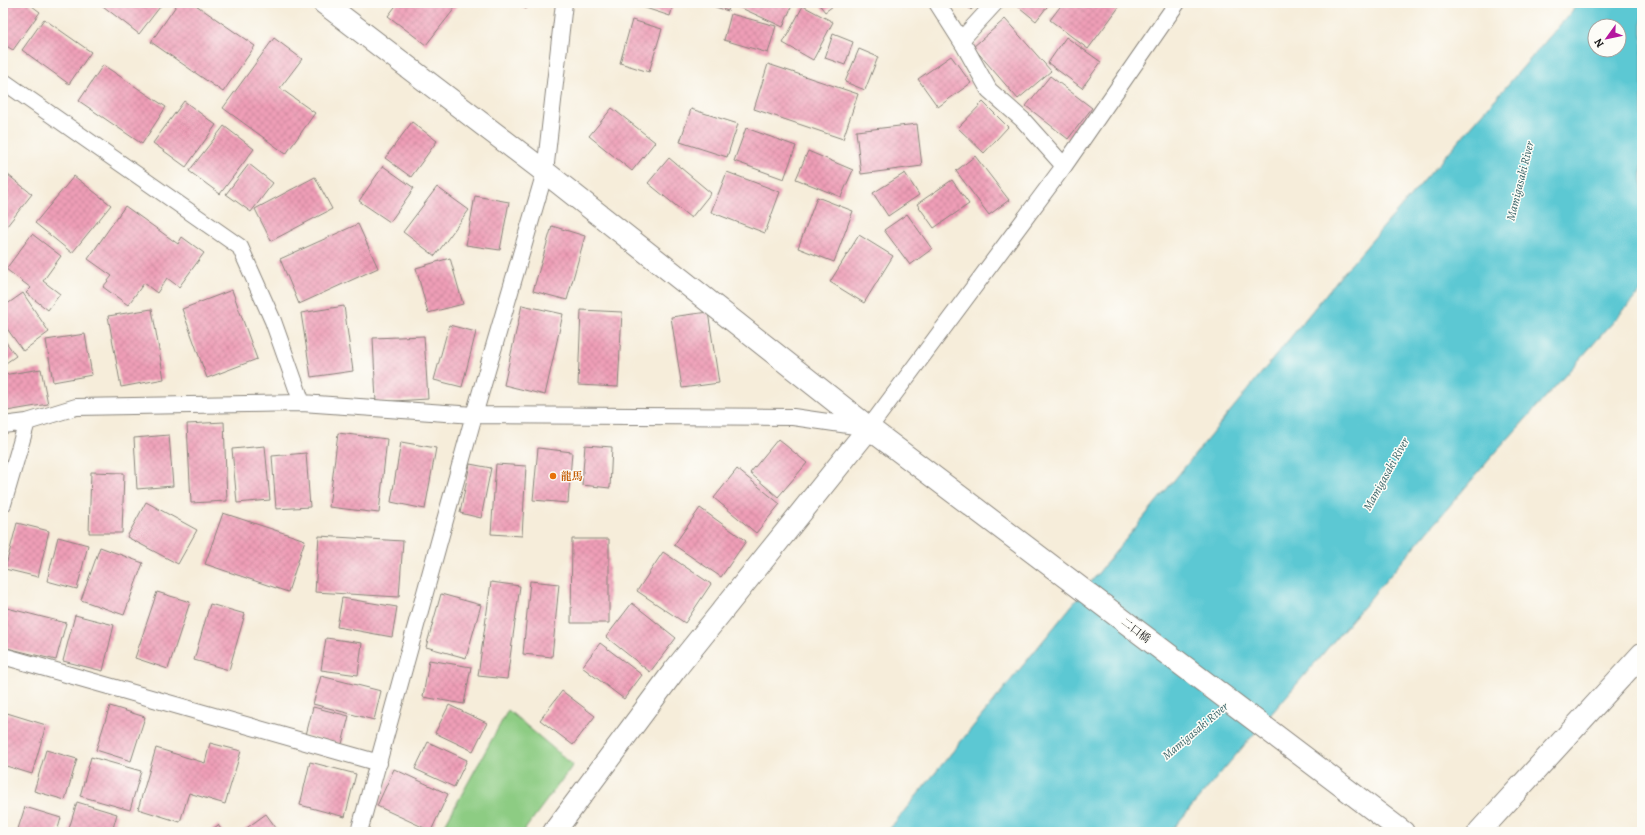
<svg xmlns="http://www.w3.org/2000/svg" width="1645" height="835" font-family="Alegreya,'Noto Serif JP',serif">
	<defs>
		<pattern id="building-cross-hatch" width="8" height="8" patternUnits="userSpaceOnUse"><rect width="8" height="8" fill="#ef9eb7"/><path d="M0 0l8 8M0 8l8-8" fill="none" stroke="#cc889d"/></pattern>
	</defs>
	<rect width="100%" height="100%" fill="#fdfcf7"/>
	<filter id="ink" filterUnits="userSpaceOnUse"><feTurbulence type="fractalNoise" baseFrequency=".025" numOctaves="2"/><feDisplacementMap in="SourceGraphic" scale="8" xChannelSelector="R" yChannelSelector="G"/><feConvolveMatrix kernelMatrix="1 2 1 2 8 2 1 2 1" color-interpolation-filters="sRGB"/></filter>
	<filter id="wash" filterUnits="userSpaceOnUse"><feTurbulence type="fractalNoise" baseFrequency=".012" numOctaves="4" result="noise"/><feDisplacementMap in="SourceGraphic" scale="16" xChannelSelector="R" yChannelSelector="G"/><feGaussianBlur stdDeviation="0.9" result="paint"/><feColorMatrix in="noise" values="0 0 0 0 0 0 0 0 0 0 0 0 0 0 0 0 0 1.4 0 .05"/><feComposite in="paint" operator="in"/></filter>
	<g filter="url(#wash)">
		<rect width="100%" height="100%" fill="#f6edda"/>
		<path fill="#8dcc83" stroke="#547450" d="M 508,710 L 573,765 L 523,832 L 441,832 Z"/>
		<path fill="#5bc8d3" stroke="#3c7278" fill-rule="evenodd" d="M 1579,3 L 1642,3 L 1642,290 L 1488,461 L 1170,832 L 887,832 L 1339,278 ZM 1595,26 L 1619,26 L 1619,50 L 1595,50 Z"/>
		<g id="blocks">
			<path fill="url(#building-cross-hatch)" d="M 5,3 L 28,3 L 40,12 L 13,50 L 3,44 L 3,6 Z
				M 99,3 L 163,3 L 139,34 Z
				M 178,3 L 193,3 L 255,46 L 223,92 L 151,42 Z
				M 398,3 L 459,3 L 426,45 L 388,16 Z
				M 517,3 L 531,3 L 526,9 Z
				M 630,3 L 674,3 L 670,16 Z
				M 703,3 L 730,3 L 728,11 Z
				M 741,3 L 793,3 L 783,27 L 739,7 Z
				M 818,3 L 837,3 L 825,12 Z
				M 965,3 L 978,3 L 971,10 Z
				M 1014,3 L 1050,3 L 1036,21 Z
				M 1063,3 L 1122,3 L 1088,49 L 1050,20 Z
				M 803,6 L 833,22 L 813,60 L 783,43 Z
				M 731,14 L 776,26 L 768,53 L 724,40 Z
				M 44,19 L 91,52 L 69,84 L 22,50 Z
				M 1005,19 L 1051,71 L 1018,99 L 973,47 Z
				M 632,20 L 662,29 L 649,72 L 620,63 Z
				M 833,34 L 853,42 L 845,65 L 825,58 Z
				M 1066,37 L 1101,62 L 1082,88 L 1048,63 Z
				M 274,38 L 302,59 L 280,88 L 315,113 L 286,154 L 223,108 Z
				M 859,49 L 878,57 L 865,90 L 845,82 Z
				M 951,56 L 971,83 L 938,107 L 918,79 Z
				M 768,64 L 858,94 L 843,139 L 754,109 Z
				M 103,65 L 166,107 L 142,144 L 79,101 Z
				M 1050,76 L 1092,108 L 1068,139 L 1026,106 Z
				M 184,101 L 216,125 L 186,167 L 153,143 Z
				M 983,102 L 1008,127 L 984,153 L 958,128 Z
				M 612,108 L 655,142 L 632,171 L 589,136 Z
				M 691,109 L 738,124 L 727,157 L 680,142 Z
				M 412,122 L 437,141 L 411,177 L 385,158 Z
				M 917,124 L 922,166 L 861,174 L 856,131 Z
				M 224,126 L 254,149 L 220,194 L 189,171 Z
				M 746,128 L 796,146 L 784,179 L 734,161 Z
				M 808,151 L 853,170 L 841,197 L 796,179 Z
				M 975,156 L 1009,200 L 989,215 L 956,171 Z
				M 669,158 L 711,193 L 691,218 L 648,183 Z
				M 249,164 L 273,183 L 251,212 L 226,194 Z
				M 383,166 L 414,188 L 390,222 L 359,201 Z
				M 3,171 L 32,194 L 3,231 Z
				M 727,172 L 780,192 L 765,233 L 711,212 Z
				M 905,173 L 919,195 L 888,216 L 873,193 Z
				M 74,176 L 111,205 L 72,253 L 35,223 Z
				M 315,177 L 332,209 L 271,241 L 255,209 Z
				M 952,180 L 969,204 L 934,228 L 917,204 Z
				M 437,187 L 469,210 L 435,256 L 403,232 Z
				M 475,196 L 509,202 L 500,250 L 466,245 Z
				M 817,197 L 853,211 L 834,262 L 798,248 Z
				M 125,206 L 178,244 L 182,237 L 204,253 L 179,287 L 167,278 L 157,293 L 144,283 L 128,305 L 103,287 L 112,276 L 88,259 Z
				M 907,214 L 932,249 L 910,265 L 884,230 Z
				M 358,224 L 378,268 L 299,304 L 280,259 Z
				M 552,226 L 585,236 L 567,300 L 533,291 Z
				M 32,234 L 61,256 L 43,281 L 60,294 L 48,310 L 26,293 L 31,288 L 6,269 Z
				M 859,235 L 893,256 L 864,303 L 830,282 Z
				M 450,258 L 463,304 L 428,313 L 416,268 Z
				M 232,290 L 257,359 L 207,378 L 182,309 Z
				M 23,293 L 49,332 L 23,351 L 3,323 L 3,307 Z
				M 522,305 L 563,314 L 545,395 L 504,385 Z
				M 344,306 L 353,371 L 311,377 L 301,313 Z
				M 152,309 L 164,379 L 121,387 L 108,316 Z
				M 581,310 L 622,312 L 618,387 L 578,385 Z
				M 708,312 L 719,383 L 682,388 L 671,317 Z
				M 449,325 L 476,332 L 462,387 L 434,380 Z
				M 85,334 L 92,375 L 53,382 L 46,340 Z
				M 424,336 L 428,399 L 376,402 L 373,338 Z
				M 3,338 L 16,356 L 3,365 Z
				M 41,369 L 48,404 L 7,411 L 3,375 Z
				M 224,422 L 227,501 L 191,503 L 187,424 Z
				M 338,433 L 387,439 L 379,513 L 329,507 Z
				M 169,435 L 173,486 L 137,489 L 134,438 Z
				M 778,439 L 807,463 L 778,497 L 750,473 Z
				M 401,442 L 436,448 L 425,509 L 391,502 Z
				M 585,445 L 612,447 L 610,488 L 582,485 Z
				M 265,446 L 270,500 L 237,503 L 232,449 Z
				M 538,448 L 572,452 L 568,503 L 533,500 Z
				M 306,453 L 310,507 L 276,509 L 272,456 Z
				M 470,464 L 491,468 L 481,518 L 460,513 Z
				M 496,464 L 526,466 L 522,536 L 491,534 Z
				M 737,469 L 780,504 L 756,533 L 714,498 Z
				M 91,472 L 124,473 L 122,533 L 89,533 Z
				M 146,502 L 197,530 L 178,564 L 127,537 Z
				M 700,508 L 746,541 L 721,577 L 674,545 Z
				M 223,513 L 305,540 L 288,592 L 205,564 Z
				M 17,523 L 49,531 L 38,577 L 5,569 Z
				M 319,536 L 403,541 L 399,597 L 315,592 Z
				M 58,537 L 88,545 L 77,589 L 47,581 Z
				M 572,539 L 609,539 L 609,623 L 571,623 Z
				M 100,547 L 143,563 L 124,615 L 81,600 Z
				M 663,552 L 711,584 L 685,623 L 637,591 Z
				M 530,581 L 559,584 L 552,657 L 523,654 Z
				M 491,582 L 520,586 L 507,679 L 478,676 Z
				M 157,592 L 190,602 L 168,669 L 135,658 Z
				M 441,594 L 481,605 L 466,658 L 426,647 Z
				M 342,598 L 397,607 L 392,637 L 337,627 Z
				M 632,603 L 676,638 L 650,672 L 606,637 Z
				M 210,604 L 245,614 L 229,670 L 194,660 Z
				M 3,607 L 66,623 L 56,660 L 3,647 Z
				M 75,615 L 114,625 L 103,671 L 63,661 Z
				M 326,638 L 362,643 L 358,675 L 321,670 Z
				M 600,643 L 642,675 L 624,699 L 582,667 Z
				M 429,660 L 471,667 L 464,704 L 423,697 Z
				M 321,676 L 381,691 L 374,720 L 313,704 Z
				M 562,691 L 595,716 L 573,745 L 540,720 Z
				M 449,705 L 487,723 L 473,751 L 435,733 Z
				M 110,706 L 145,717 L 131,761 L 96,750 Z
				M 313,707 L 349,716 L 342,744 L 306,735 Z
				M 7,713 L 46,725 L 32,774 L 3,765 L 3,726 Z
				M 428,742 L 467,760 L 454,787 L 415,769 Z
				M 210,743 L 241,751 L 225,804 L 189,793 L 180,822 L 138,809 L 156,748 L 205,763 Z
				M 46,750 L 77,759 L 65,800 L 34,791 Z
				M 91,757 L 141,771 L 130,810 L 80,796 Z
				M 310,762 L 356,774 L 345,817 L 300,805 Z
				M 394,769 L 448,794 L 431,831 L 377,806 Z
				M 1641,799 L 1642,832 L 1639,832 Z
				M 77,802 L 117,814 L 112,832 L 68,832 Z
				M 25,807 L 61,818 L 57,832 L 17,832 Z
				M 266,814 L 279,832 L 241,832 Z
				M 218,825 L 223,832 L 209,832 Z"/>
		</g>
	</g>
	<g filter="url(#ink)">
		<use href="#blocks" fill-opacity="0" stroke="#89847b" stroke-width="1"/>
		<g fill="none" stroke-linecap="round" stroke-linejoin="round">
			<g stroke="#89847b" stroke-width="18">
				<path id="service" d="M 937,3 L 965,47 L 989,90 L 1023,120 L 1064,166
					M 961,40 L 995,3
					M 3,81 L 240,247 L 273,321 L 302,403
					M 3,425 L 27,422 L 76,407 L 302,403 L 474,415 L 793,417 L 869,428 L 1064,166 L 1177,3
					M 3,504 L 27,422
					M 3,656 L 379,763
					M 359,832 L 474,415 L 545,172 L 564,3"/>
			</g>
			<g stroke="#89847b" stroke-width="24">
				<path id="minor" d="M 554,832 L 674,671 L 869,428
					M 1479,832 L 1642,654"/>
			</g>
			<g stroke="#89847b" stroke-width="24">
				<path id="tertiary" d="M 324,3 L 545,172 L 869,428 L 1403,832"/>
			</g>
			<use href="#service" stroke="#fff" stroke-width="16"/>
			<use href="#minor" stroke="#fff" stroke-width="22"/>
			<use href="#tertiary" stroke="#fff" stroke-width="22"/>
		</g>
	</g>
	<circle fill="#e8710a" stroke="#fdfcf7" stroke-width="1.5" cx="553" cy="476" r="4"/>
	<g text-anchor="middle" stroke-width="3" stroke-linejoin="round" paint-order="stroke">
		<g font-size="11" font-weight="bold" fill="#c56008" stroke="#fdfcf7" text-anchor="start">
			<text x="561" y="480">龍馬</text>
		</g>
		<g font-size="11" fill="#1c1c1c" stroke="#fdfcf7">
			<text transform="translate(1136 630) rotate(37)" y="4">二口橋</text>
		</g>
		<g font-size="12" font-style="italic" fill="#356165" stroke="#fdfcf7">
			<text transform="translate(1520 181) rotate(-76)" y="4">Mamigasaki River</text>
			<text transform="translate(1386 474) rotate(-61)" y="4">Mamigasaki River</text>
			<text transform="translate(1195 731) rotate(-40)" y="4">Mamigasaki River</text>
		</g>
	</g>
	<rect width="1645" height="835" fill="none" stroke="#fdfcf7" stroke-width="16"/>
	<g transform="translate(1607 38) rotate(237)"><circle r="19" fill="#fdfcf7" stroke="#a3a29f"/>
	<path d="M0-3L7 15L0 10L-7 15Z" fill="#b5179e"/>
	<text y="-6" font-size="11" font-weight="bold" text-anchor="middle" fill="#1c1c1c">N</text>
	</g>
</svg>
